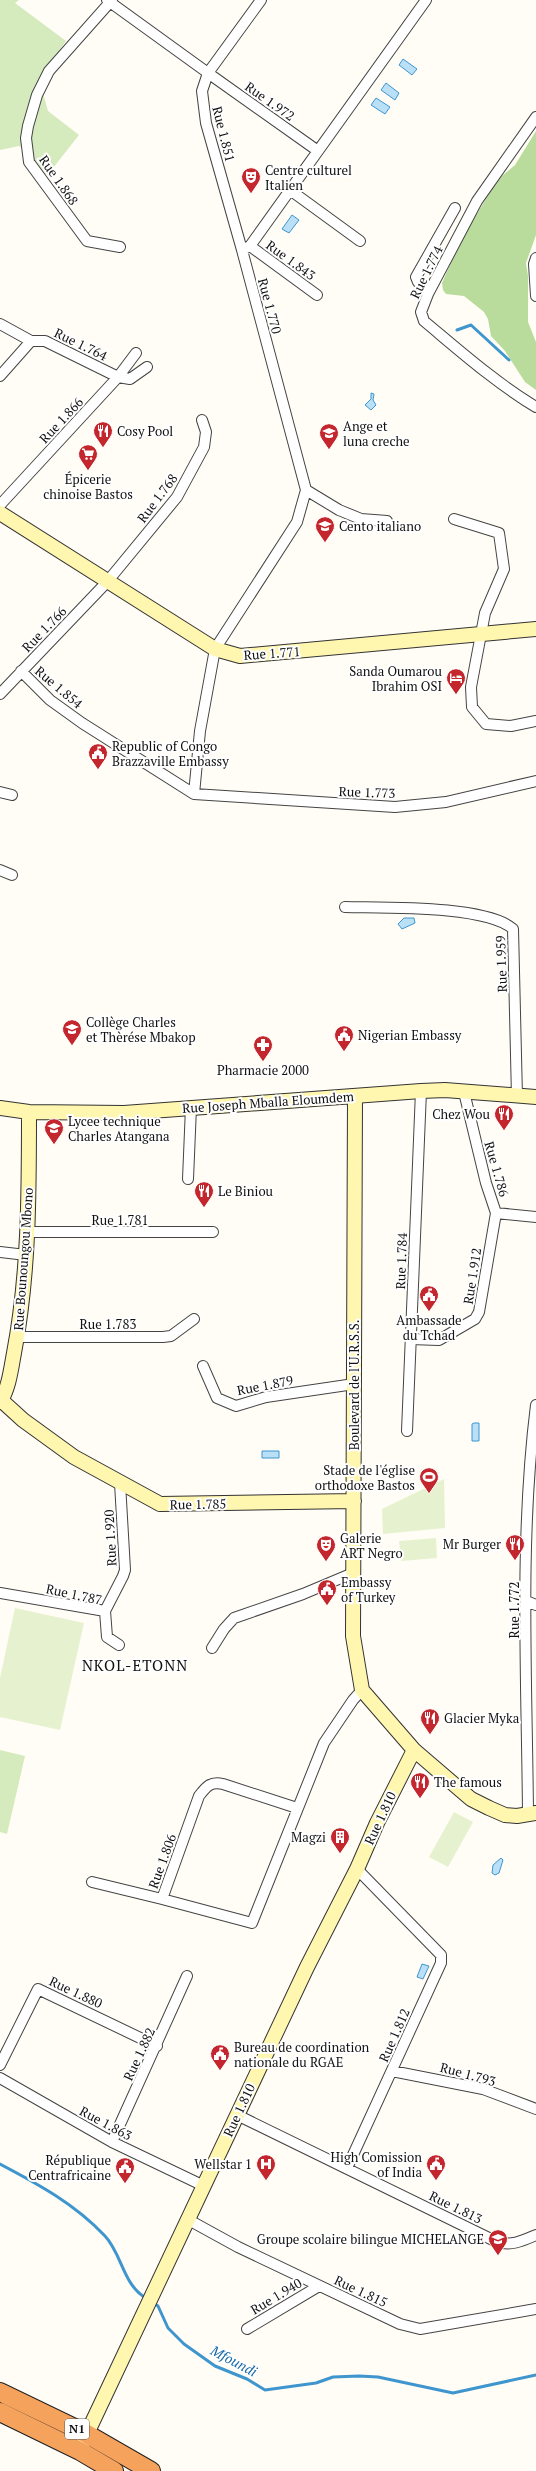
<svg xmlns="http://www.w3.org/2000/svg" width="536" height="2471" font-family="'PT Serif',serif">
	<rect width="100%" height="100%" fill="#fffdf5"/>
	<path fill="#d5ebbd" d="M 0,0 L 19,0 L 15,3 L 66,41 L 39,79 L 48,111 L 79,135 L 53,168 L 45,175 L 38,168 L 33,155 L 19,146 L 0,150 Z
		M 0,1750 L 25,1756 L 7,1834 L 0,1832 Z"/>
	<path fill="#b9dc9c" d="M 536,131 L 536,235 L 526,263 L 528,276 L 528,322 L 536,342 L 536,390 L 525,382 L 505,351 L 491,336 L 488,319 L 484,312 L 464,296 L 446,294 L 443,290 L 442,283 L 461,240 L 492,189 L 502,176 L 515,165 Z"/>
	<path fill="#e6f2cf" d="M 444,1479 L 445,1528 L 383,1534 L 382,1509 Z
		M 436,1538 L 437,1558 L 401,1561 L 399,1541 Z
		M 15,1608 L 84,1623 L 60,1730 L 0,1717 L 0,1678 Z
		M 454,1812 L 473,1822 L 448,1867 L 429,1857 Z"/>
	<path fill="#b9e0f7" stroke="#3f96cf" d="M 403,59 L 417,69 L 412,75 L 399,65 Z
		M 386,83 L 399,93 L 395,100 L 381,90 Z
		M 376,98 L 390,107 L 385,114 L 371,105 Z
		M 292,215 L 299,220 L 289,233 L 282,229 Z
		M 371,393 L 374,394 L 373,400 L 376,405 L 371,410 L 365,405 L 371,399 Z
		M 404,918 L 414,918 L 415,923 L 402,929 L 398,924 Z
		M 474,1423 L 479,1423 L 479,1441 L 472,1441 L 472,1424 Z
		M 262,1451 L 279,1451 L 279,1458 L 262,1458 Z
		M 501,1858 L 503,1860 L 499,1873 L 495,1875 L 492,1873 L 493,1865 Z
		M 422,1964 L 429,1966 L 423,1979 L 417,1977 Z"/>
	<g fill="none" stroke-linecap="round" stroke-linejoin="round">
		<path stroke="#3f96cf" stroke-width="3" d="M 457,330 L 471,325 L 509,360
			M 0,2164 C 38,2184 75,2204 105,2236 C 122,2254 123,2285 146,2298
			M 152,2302 L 158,2306 L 168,2328 L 184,2344 L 215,2366 L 247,2379 L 265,2390 L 316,2383 L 333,2377 L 359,2376 L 378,2377 L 453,2393 L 536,2375"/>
		<g stroke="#444" stroke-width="12">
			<path id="street" d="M 107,0 L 208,73 L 202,91 L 206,123 L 242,250
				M 112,0 L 49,71 L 37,95 L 28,126 L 26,138 L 29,162 L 87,241 L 120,247
				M 261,0 L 208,73 L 318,151
				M 426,0 L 250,246 L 242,250 L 306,490 L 297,522 L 215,649 L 200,731 L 194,794 L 395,807 L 446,802 L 536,781
				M 536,117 L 477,201 L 428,294 L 421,312 L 424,321 C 460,351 496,383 536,407
				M 290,190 L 360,241
				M 250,246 L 317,295
				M 536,258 L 534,264 L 536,296
				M 430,289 L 418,282 L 416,277 L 455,208
				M 0,324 L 31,341
				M 31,341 L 45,341 L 118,377 L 136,353
				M 0,376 L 31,341
				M 306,490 L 339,510 L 361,519 L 387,521
				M 0,505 L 118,377 L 130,379 L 147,367
				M 454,519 L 499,533 L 504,569 L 485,613 L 471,687 L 472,707 L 486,724 L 511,726 L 536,721
				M 21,671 L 50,700 L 82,723 L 194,794
				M 0,694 L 107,582 L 177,497 L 204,447 L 206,432 L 202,420
				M 0,792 L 12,795
				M 0,870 L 12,875
				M 345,907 C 383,908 486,905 513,929 L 517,1097
				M 464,1092 L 486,1183 L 496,1213 L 536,1217
				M 188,1179 L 191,1107
				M 27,1232 L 213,1232
				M 0,1252 L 26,1255
				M 17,1337 L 163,1337 L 171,1336 L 194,1319
				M 410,1339 L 439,1340 L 475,1319 L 479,1312 L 496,1213
				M 203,1366 L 217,1398 L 236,1406 L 266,1397 L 354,1384
				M 407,1431 L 421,1091
				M 0,1593 L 105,1611 L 107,1637 L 119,1645
				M 526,1601 L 536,1605
				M 105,1611 L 123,1576 L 125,1570 L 120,1483
				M 212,1648 L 224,1629 L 234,1618 L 303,1594 L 353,1573
				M 297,1808 L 223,1784 C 210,1781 206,1787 199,1796 L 162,1899 L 252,1923 L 324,1743 L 353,1700 L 362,1690
				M 528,1815 C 527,1679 519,1540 536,1405
				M 92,1882 L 162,1899
				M 0,2065 L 38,1989 L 157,2046
				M 392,2071 L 483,2089 L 536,2109
				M 0,2078 L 112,2142 L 204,2186
				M 237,2115 L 497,2242 C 512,2246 522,2241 536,2235
				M 112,2142 L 187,1976
				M 347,2168 L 441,1963 L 441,1955 L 357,1869
				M 187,2219 L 238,2247 L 400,2324 L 420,2329 L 536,2309
				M 247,2329 L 319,2286"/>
		</g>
		<g stroke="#333" stroke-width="16">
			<path id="secondary" d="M 0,513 L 215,649 L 240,656 L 536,629
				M 355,1096 L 353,1636 L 362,1690 L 414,1750 L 471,1799 L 489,1808 L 505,1815 L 517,1816 L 536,1813
				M 0,1108 L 29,1112 L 124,1113 L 421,1091 L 445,1090 L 536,1097
				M 1,1400 L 23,1420 L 74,1457 L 160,1504 L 354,1501
				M 0,1402 C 9,1388 11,1369 14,1353 C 29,1274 29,1193 29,1112
				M 83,2442 L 307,1967 L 357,1869 L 377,1823 L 414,1750"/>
		</g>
		<g stroke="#222" stroke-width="20">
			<path id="highway" d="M 0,2392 L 85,2433 L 151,2471
				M 0,2412 L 80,2451 L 114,2471"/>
		</g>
		<use href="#street" stroke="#fff" stroke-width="10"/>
		<use href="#secondary" stroke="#fff6b0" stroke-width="14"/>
		<use href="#highway" stroke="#f5a25d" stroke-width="18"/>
	</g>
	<defs>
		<g id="theatre-pin" transform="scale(1)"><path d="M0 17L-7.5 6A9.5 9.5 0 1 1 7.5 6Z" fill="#c4262e" stroke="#fff"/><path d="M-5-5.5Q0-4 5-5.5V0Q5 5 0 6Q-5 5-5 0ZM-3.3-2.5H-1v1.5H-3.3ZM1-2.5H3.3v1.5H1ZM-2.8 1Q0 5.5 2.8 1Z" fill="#fff"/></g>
		<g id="restaurant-pin" transform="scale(1)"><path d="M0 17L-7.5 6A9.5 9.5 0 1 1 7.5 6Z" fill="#c4262e" stroke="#fff"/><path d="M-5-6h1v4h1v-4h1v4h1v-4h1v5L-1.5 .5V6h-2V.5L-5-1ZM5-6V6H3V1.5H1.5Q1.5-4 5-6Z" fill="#fff"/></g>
		<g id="school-pin" transform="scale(1)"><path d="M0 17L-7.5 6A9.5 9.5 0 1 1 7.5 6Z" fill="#c4262e" stroke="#fff"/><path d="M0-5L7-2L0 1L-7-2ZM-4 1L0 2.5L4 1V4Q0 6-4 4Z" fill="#fff"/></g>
		<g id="supermarket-pin" transform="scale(1)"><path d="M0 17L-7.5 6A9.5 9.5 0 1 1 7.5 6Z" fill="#c4262e" stroke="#fff"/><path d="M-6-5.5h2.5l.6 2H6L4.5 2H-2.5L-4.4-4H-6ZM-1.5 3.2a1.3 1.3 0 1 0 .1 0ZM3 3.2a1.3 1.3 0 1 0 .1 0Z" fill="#fff"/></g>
		<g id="hotel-pin" transform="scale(1)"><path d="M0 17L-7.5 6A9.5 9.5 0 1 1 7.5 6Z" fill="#c4262e" stroke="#fff"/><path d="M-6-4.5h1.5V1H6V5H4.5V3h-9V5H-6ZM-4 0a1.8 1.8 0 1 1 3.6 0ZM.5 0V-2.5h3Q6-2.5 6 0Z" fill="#fff"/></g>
		<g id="civic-pin" transform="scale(1)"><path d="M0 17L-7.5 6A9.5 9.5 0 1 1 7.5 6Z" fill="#c4262e" stroke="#fff"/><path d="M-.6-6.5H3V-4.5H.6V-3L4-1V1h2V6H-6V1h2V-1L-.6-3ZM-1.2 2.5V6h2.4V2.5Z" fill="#fff"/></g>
		<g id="pharmacy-pin" transform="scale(1)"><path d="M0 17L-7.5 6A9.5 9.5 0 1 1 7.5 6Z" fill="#c4262e" stroke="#fff"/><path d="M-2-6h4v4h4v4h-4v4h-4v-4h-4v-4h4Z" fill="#fff"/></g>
		<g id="stadium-pin" transform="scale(1)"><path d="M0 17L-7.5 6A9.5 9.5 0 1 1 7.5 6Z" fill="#c4262e" stroke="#fff"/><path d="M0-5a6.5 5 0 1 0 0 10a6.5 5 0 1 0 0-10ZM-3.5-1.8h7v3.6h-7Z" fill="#fff"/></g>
		<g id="building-pin" transform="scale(1)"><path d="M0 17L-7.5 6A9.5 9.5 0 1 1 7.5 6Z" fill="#c4262e" stroke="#fff"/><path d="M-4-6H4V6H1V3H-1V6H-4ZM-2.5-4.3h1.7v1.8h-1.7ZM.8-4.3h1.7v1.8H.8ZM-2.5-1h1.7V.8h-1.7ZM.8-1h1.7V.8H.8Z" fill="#fff"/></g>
		<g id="hospital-pin" transform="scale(1)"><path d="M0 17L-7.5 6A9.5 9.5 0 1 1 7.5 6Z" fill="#c4262e" stroke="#fff"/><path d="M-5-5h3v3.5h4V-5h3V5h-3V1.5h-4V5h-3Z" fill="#fff"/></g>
	</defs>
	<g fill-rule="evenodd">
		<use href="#theatre-pin" x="251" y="177"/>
		<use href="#restaurant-pin" x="103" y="431"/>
		<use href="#school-pin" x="329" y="433"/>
		<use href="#supermarket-pin" x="88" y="454"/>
		<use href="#school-pin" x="325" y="526"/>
		<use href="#hotel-pin" x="456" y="678"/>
		<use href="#civic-pin" x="98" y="753"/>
		<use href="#school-pin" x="72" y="1029"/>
		<use href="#civic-pin" x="344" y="1035"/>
		<use href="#pharmacy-pin" x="263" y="1045"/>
		<use href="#restaurant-pin" x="504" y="1114"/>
		<use href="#school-pin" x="54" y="1128"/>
		<use href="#restaurant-pin" x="204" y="1191"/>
		<use href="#civic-pin" x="429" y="1295"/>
		<use href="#stadium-pin" x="429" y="1477"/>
		<use href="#restaurant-pin" x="515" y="1544"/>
		<use href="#theatre-pin" x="326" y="1545"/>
		<use href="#civic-pin" x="327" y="1589"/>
		<use href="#restaurant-pin" x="430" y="1718"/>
		<use href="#restaurant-pin" x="420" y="1782"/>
		<use href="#building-pin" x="340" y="1837"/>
		<use href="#civic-pin" x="220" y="2054"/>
		<use href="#hospital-pin" x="266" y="2164"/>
		<use href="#civic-pin" x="436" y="2164"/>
		<use href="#civic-pin" x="125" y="2167"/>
		<use href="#school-pin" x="498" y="2239"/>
	</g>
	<g text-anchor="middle" stroke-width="4" stroke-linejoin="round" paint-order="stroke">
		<rect fill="#fff" stroke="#585858" stroke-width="1" x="65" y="2419" width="24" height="20" rx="3"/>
		<g font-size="12" font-weight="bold" fill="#111">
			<text x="77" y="2433">N1</text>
		</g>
		<g font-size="13" fill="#111" stroke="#fff">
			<text transform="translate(270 101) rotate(35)" y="5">Rue 1.972</text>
			<text transform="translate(224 134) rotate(76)" y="5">Rue 1.851</text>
			<text transform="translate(59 180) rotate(55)" y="5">Rue 1.868</text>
			<text transform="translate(291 260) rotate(36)" y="5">Rue 1.843</text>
			<text transform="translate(426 272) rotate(-64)" y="5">Rue 1.774</text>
			<text transform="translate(270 306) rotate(75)" y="5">Rue 1.770</text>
			<text transform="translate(81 344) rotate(26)" y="5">Rue 1.764</text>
			<text transform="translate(61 420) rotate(-47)" y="5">Rue 1.866</text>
			<text transform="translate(157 498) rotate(-53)" y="5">Rue 1.768</text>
			<text transform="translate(44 629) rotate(-46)" y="5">Rue 1.766</text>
			<text transform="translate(272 653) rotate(-4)" y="5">Rue 1.771</text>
			<text transform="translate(59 687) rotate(40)" y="5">Rue 1.854</text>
			<text transform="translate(367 792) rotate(2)" y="5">Rue 1.773</text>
			<text transform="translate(501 964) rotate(-92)" y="5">Rue 1.959</text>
			<text transform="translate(268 1102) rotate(-4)" y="5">Rue Joseph Mballa Eloumdem</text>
			<text transform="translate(497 1169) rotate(74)" y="5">Rue 1.786</text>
			<text x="120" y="1225">Rue 1.781</text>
			<text transform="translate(23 1259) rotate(-86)" y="5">Rue Bounoungou Mbono</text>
			<text transform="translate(401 1261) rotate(-88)" y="5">Rue 1.784</text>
			<text transform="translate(472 1276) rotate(-81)" y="5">Rue 1.912</text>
			<text x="108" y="1329">Rue 1.783</text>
			<text transform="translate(265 1385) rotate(-11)" y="5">Rue 1.879</text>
			<text transform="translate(354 1385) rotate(-90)" y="5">Boulevard de l'U.R.S.S.</text>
			<text transform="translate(198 1504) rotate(-1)" y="5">Rue 1.785</text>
			<text transform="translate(110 1538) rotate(-93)" y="5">Rue 1.920</text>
			<text transform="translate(74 1594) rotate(12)" y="5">Rue 1.787</text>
			<text transform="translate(514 1610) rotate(-90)" y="5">Rue 1.772</text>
			<text transform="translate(380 1818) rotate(-65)" y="5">Rue 1.810</text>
			<text transform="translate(162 1861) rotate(-70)" y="5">Rue 1.806</text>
			<text transform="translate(76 1992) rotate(25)" y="5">Rue 1.880</text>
			<text transform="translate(394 2035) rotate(-66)" y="5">Rue 1.812</text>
			<text transform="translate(139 2054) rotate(-65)" y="5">Rue 1.882</text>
			<text transform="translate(468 2074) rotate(15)" y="5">Rue 1.793</text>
			<text transform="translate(239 2110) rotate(-65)" y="5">Rue 1.810</text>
			<text transform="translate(106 2123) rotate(28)" y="5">Rue 1.863</text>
			<text transform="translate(456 2207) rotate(26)" y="5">Rue 1.813</text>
			<text transform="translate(361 2291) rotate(25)" y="5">Rue 1.815</text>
			<text transform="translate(276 2296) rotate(-31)" y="5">Rue 1.940</text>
		</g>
		<g font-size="13" fill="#111" stroke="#fff" text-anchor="start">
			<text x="265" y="175">Centre culturel<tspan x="265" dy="15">Italien</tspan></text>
			<text x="343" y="431">Ange et<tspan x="343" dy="15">luna creche</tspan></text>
			<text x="117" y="436">Cosy Pool</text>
			<text x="88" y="484" text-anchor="middle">Épicerie<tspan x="88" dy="15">chinoise Bastos</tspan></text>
			<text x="339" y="531">Cento italiano</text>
			<text x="442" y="676" text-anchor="end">Sanda Oumarou<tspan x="442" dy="15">Ibrahim OSI</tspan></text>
			<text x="112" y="751">Republic of Congo<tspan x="112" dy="15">Brazzaville Embassy</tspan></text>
			<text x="86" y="1027">Collège Charles<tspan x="86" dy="15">et Thèrése Mbakop</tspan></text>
			<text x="358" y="1040">Nigerian Embassy</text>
			<text x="263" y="1075" text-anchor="middle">Pharmacie 2000</text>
			<text x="490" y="1119" text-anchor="end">Chez Wou</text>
			<text x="68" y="1126">Lycee technique<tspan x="68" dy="15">Charles Atangana</tspan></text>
			<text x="218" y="1196">Le Biniou</text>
			<text x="429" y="1325" text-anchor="middle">Ambassade<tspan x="429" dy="15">du Tchad</tspan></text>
			<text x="415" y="1475" text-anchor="end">Stade de l'église<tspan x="415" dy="15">orthodoxe Bastos</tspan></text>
			<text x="340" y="1543">Galerie<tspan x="340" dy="15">ART Negro</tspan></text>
			<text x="501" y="1549" text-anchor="end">Mr Burger</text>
			<text x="341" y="1587">Embassy<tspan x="341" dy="15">of Turkey</tspan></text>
			<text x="444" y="1723">Glacier Myka</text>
			<text x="434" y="1787">The famous</text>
			<text x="326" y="1842" text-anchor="end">Magzi</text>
			<text x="234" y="2052">Bureau de coordination<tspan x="234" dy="15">nationale du RGAE</tspan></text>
			<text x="422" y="2162" text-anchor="end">High Comission<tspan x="422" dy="15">of India</tspan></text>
			<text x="111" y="2165" text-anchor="end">République<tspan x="111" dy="15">Centrafricaine</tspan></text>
			<text x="252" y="2169" text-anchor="end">Wellstar 1</text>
			<text x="484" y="2244" text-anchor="end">Groupe scolaire bilingue MICHELANGE</text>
		</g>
		<g font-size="14" font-style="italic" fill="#1768a6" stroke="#fff">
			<text transform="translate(234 2361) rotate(28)" y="5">Mfoundi</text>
		</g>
		<g font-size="15" letter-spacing="1" fill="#111" stroke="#fff">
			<text x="135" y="1671">NKOL-ETONN</text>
		</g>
	</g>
</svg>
